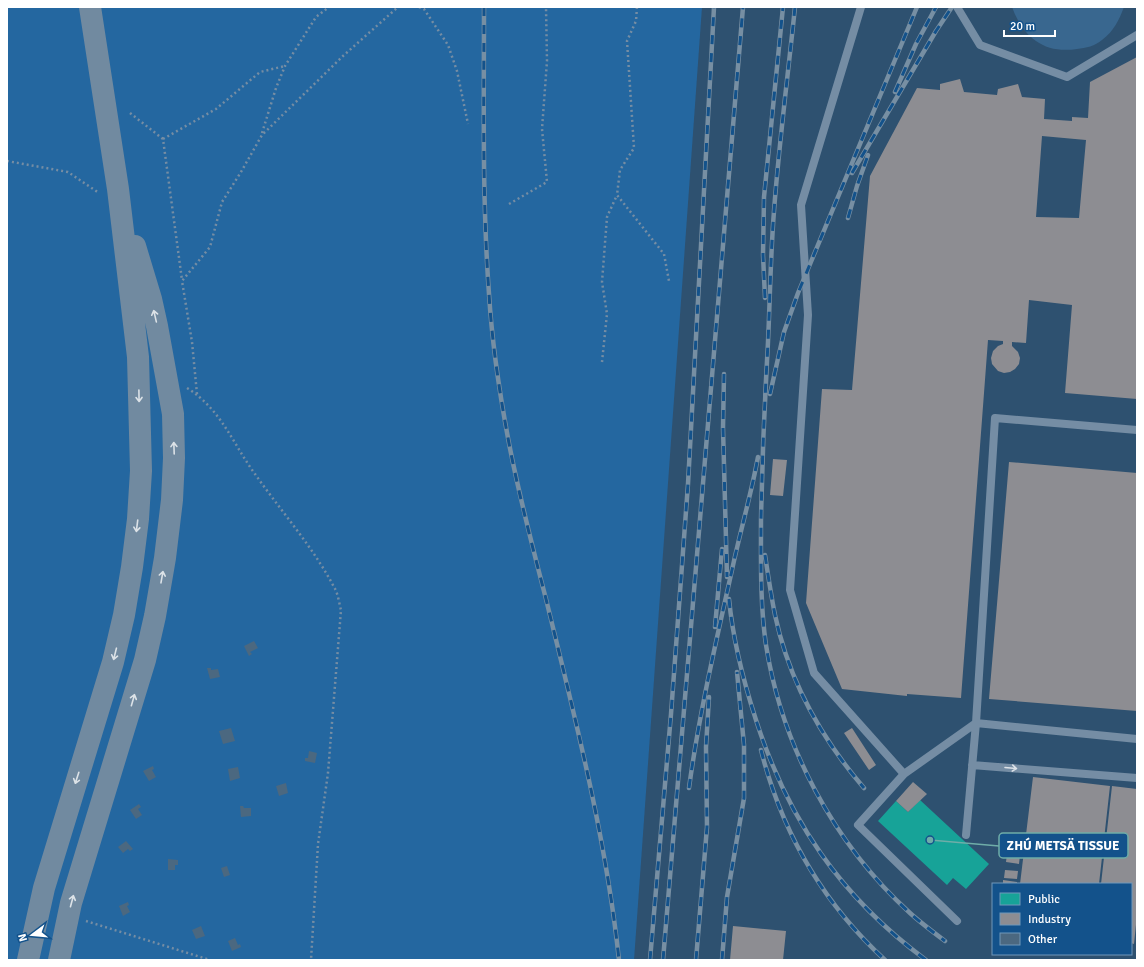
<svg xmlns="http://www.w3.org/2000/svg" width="1144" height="967" font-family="Signika,sans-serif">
	<rect width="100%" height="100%" fill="#2e5170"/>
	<path fill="#2467a0" d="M 7,7 L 702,7 L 634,960 L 7,960 Z"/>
	<path fill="#39678f" d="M 1012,7 L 1124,7 C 1119,20 1114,31 1102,40 C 1095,46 1086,48 1077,49 C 1044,54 1023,37 1012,7 Z"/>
	<path fill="#17a398" d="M 920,800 L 989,864 L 966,889 L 953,878 L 947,885 L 878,821 L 896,801 L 908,812 Z"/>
	<path fill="#8d8d92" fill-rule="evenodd" d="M 1137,57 L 1137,399 L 1065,393 L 1072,305 L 1029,300 L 1026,343 L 1012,342 L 1012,346 L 1018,352 L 1020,358 L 1019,364 L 1015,369 L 1010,372 L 1004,373 L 998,371 L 992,364 L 991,358 L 993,351 L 998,346 L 1003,344 L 1003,341 L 988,340 L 961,698 L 907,694 L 907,696 L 842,689 L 806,603 L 822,389 L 852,390 L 870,176 L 917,88 L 940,90 L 940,84 L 960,79 L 964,92 L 997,95 L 998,89 L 1018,84 L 1022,97 L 1045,99 L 1044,119 L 1072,121 L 1072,117 L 1088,118 L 1090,82 ZM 1042,136 L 1086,140 L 1079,218 L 1036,217 Z
		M 773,459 L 787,460 L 783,496 L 770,495 Z
		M 1009,462 L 1137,473 L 1137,711 L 989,699 Z
		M 852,728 L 876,765 L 869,770 L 844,733 Z
		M 1033,777 L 1110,786 L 1099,884 L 1020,884 Z
		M 913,782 L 927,794 L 908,812 L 896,801 Z
		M 1112,786 L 1137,789 L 1137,915 L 1134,944 L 1131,943 L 1131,884 L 1101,884 Z
		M 1007,854 L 1020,855 L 1019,864 L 1006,862 Z
		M 1005,870 L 1018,871 L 1017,879 L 1004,878 Z
		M 1003,880 L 1017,882 L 1017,884 L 1003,884 Z
		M 733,926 L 786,931 L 783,960 L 730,960 Z"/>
	<path fill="#4b6880" d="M 254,641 L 258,648 L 250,652 L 252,654 L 249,656 L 244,646 Z
		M 207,668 L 211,668 L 211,670 L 218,669 L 220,677 L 210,679 Z
		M 231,728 L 235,741 L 223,744 L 219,731 Z
		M 309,751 L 317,753 L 315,763 L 305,761 L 305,758 L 308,758 Z
		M 153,766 L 154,769 L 152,770 L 156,777 L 149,781 L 143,771 Z
		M 238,767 L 240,778 L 230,781 L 228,769 Z
		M 286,783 L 288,793 L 279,796 L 276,786 Z
		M 139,804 L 141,807 L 138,809 L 142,815 L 136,819 L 130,810 Z
		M 240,806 L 243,806 L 244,808 L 251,808 L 251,816 L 241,817 Z
		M 126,841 L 133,849 L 130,851 L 128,849 L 123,853 L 118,847 Z
		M 168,859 L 178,860 L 178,865 L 175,865 L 175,870 L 168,870 Z
		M 227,866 L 230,875 L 224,877 L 221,868 Z
		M 128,902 L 129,905 L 127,906 L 130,912 L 123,916 L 119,906 Z
		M 201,926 L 205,936 L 196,939 L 192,930 Z
		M 235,938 L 238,945 L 240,944 L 241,947 L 232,951 L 228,941 Z"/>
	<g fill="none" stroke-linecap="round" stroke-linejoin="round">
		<path stroke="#758da4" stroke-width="2.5" stroke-dasharray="2 3" stroke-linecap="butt" d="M 419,7 L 424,9 L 448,45 L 457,71 L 468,124
			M 637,7 L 636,21 L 627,41 L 634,148 L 620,170 L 617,195 L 664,254 L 669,281
			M 130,113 L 163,139 L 182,280
			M 262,133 L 276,88 L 285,66 L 316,17 L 329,7
			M 163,139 L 216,109 L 260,72 L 285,66
			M 7,161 L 68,172 L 99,193
			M 509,204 L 547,182 L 542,129 L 547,61 L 546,7
			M 602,362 L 607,314 L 602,282 L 607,217 L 617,195
			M 187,388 C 221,409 233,444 255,474 C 281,511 313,547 334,587 C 338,593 339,603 341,610 L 328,773 L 318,844 L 311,960
			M 197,394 L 192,342 L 182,281 L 210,247 L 222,202 L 241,172 L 262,135 L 343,56 L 398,7
			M 86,921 L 210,960"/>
		<path stroke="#758da4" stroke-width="8" d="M 861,7 L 801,205 L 808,315 L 790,590 L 814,673 L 904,774
			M 957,7 L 980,45 L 1067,77 L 1137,35
			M 1137,430 L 995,418 L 976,723 L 1137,739
			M 972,765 L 1137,778
			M 957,921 L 858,825 L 904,774 L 976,723 L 966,835"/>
		<path stroke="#718aa0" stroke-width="22" d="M 28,960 L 44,888 L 113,662 L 124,615 L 132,567 L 138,519 L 141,471 L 138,357 L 118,189 L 90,7
			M 59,960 L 71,903 L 145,660 L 155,616 L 165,558 L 172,500 L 174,458 L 173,414 L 157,326 L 151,299 L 135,246"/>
		<g stroke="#778fa3" stroke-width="4.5">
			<path id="rail" d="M 484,7 C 484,102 482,198 489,294 C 492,342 499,390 508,438 C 518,492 532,545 546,599 C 575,718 606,837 619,960
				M 795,7 C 788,75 779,143 774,211 C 770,261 770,311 767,361 C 764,414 762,467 761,520 C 761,562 760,604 766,645 C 782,746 834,844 910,913 C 921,923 933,932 945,941
				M 895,92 L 916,44 L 936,7
				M 852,173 L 936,31 L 952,7
				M 848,218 L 857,186 L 868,155
				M 765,298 L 763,255 L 764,197 L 783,7
				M 724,374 L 723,428 L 727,577
				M 770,394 L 784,332 L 798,293 L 917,7
				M 765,555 C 768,575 771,595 775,615 C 789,681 821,738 864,788
				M 729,599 C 733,640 743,680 756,720 C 788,820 841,897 926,960
				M 715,627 L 722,549
				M 761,750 C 782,833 822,902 885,960
				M 689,788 C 699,714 716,642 732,570 C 740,532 751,495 758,457
				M 650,960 L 671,714 L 688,484 L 714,7
				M 663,960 L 743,7
				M 696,960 L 707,827 L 706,747 L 709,697
				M 722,960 L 727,897 L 744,798 L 744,745 L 737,672"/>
		</g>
		<use href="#rail" stroke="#13528b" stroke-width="3" stroke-dasharray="9" stroke-linecap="butt"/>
	</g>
	<defs><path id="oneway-shaft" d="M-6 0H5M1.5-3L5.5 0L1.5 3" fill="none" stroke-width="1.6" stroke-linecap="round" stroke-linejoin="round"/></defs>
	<g stroke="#dce2e7">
		<use href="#oneway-shaft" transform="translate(155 316) rotate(-103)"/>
		<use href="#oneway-shaft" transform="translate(139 396) rotate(89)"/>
		<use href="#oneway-shaft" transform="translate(174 448) rotate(-92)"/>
		<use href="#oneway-shaft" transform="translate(137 526) rotate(97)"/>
		<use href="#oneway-shaft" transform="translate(162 577) rotate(-80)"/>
		<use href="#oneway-shaft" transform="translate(115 654) rotate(104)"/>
		<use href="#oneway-shaft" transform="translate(133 700) rotate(-74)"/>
		<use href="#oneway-shaft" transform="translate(77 778) rotate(108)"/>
		<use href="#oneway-shaft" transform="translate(72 901) rotate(-75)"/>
	</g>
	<use stroke="#dce2e8" href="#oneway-shaft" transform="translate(1011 768) rotate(5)"/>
	<path fill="none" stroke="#6fada8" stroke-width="1.5" d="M930 840L999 846"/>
	<circle fill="#6fada8" stroke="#13528b" stroke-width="1.5" cx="930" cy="840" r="4"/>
	<rect fill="#13528b" stroke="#6fada8" stroke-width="1.5" x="999" y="833" width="129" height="25" rx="4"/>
	<g font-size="13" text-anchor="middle" font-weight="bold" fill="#fff">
		<text x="1063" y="850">ZHÚ METSÄ TISSUE</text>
	</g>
	<rect width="1144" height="967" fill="none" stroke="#ffffff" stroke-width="16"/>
	<rect x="992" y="883" width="140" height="72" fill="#13528b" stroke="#7197b9"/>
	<rect x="1000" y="893" width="20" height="12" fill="#17a398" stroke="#7197b9"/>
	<text x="1028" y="903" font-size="12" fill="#ffffff">Public</text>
	<rect x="1000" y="913" width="20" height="12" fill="#8d8d92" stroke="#7197b9"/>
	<text x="1028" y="923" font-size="12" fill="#ffffff">Industry</text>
	<rect x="1000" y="933" width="20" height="12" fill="#4b6880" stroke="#7197b9"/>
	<text x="1028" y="943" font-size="12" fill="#ffffff">Other</text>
	<g transform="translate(32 935) rotate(254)" stroke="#13528b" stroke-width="3" paint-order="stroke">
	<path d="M0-3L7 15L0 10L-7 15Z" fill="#ffffff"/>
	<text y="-6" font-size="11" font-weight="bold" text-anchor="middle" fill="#ffffff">N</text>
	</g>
	<path d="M1004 30v6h51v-6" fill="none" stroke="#ffffff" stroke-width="2"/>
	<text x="1010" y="30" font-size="12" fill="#ffffff" stroke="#13528b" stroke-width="3" paint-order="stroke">20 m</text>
</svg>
